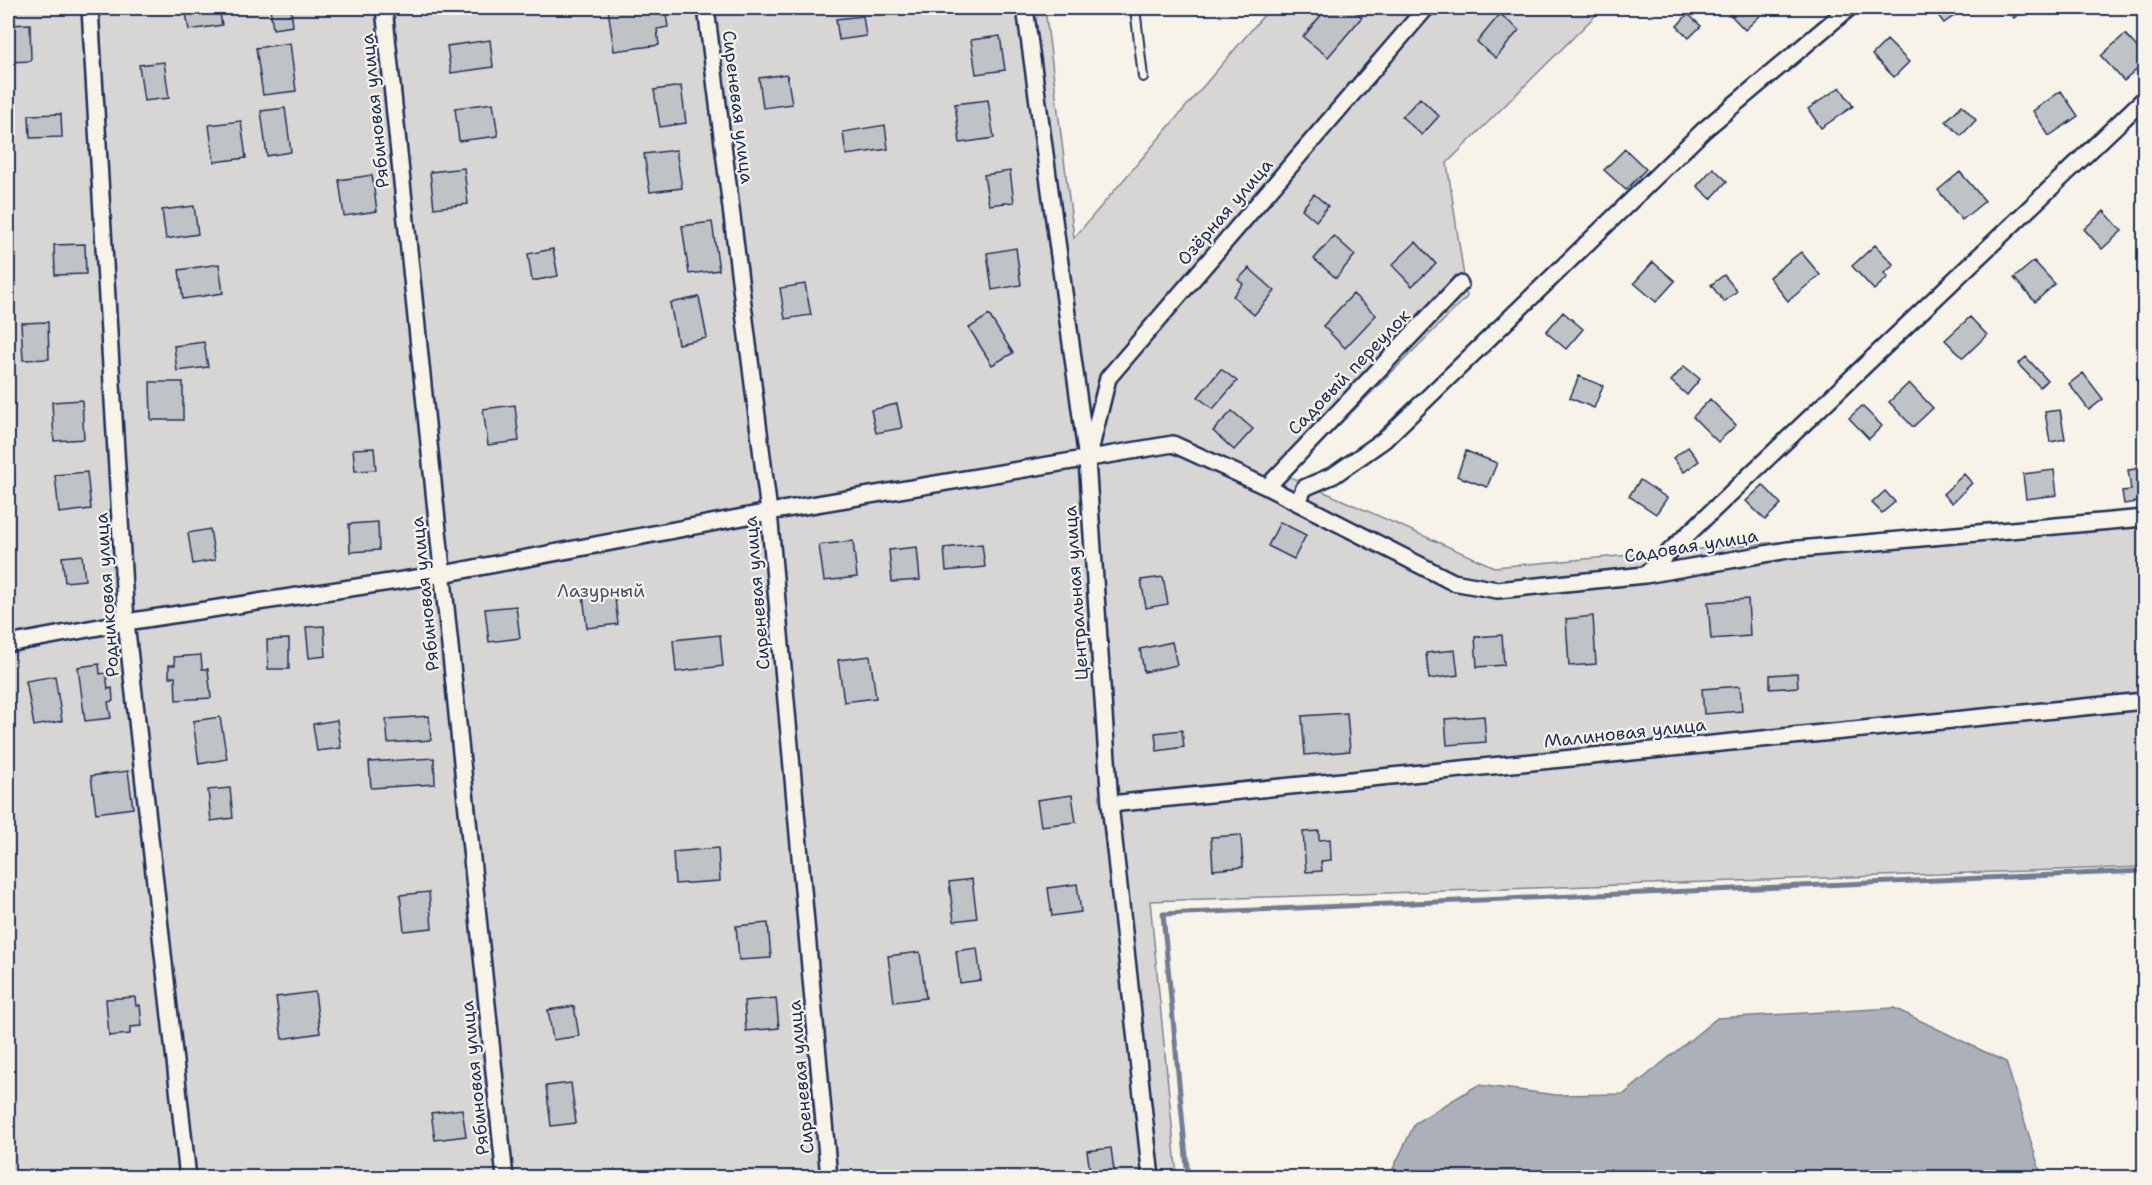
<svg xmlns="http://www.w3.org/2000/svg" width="2152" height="1185" font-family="'Shantell Sans',sans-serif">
	<rect width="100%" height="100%" fill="#f7f3e8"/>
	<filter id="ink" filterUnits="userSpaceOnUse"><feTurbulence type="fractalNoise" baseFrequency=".0167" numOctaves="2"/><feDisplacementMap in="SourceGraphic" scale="12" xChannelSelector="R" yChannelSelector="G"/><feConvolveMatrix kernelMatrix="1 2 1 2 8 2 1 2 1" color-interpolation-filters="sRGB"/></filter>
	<g filter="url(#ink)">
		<path fill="#d7d6d4" stroke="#798299" stroke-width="1.5" d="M 8,8 L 1045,8 L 1074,238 L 1270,8 L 1603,8 L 1447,163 L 1467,297 L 1288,476 L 1494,567 L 2144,510 L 2144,867 L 1150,901 L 1177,1177 L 8,1177 Z"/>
		<path fill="#acb0b9" stroke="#727c95" stroke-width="1.5" d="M 1894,1008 L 2006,1062 L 2042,1177 L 1389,1177 L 1415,1123 L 1478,1085 L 1556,1095 L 1624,1094 L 1717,1018 Z"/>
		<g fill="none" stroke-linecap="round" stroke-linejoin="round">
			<path stroke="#727c95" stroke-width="5" d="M 1188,1178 L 1163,914 L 2144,871"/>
		</g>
		<path fill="#c0c3c5" stroke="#1b2f5e" stroke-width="1.5" d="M 185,8 L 219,8 L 222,25 L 189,30 Z
			M 270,8 L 291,8 L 293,26 L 273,29 Z
			M 620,8 L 665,8 L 668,27 L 657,29 L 659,45 L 614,51 L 608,9 Z
			M 1327,8 L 1350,8 L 1362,17 L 1328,57 L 1303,37 Z
			M 1724,8 L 1760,8 L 1764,12 L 1745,30 Z
			M 1932,8 L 1954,8 L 1958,13 L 1944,23 Z
			M 2004,8 L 2024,8 L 2025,9 L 2014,18 Z
			M 1500,14 L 1519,30 L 1496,58 L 1477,42 Z
			M 1688,14 L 1701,26 L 1689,38 L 1677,26 Z
			M 863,16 L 866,36 L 839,40 L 836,19 Z
			M 30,24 L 31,61 L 8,62 L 8,25 Z
			M 2125,34 L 2144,55 L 2144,63 L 2124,81 L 2101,56 Z
			M 1000,36 L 1005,70 L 976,74 L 971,40 Z
			M 490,40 L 493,67 L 451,73 L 447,46 Z
			M 1887,40 L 1909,62 L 1894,77 L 1872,55 Z
			M 290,43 L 296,91 L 263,95 L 256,48 Z
			M 164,62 L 169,98 L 144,101 L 139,65 Z
			M 787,74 L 792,104 L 763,108 L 759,78 Z
			M 681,86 L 686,123 L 660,127 L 654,90 Z
			M 1840,87 L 1853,106 L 1821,128 L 1808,109 Z
			M 2061,91 L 2078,116 L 2049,136 L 2033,111 Z
			M 1420,98 L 1439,116 L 1422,135 L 1402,117 Z
			M 988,100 L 994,138 L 960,143 L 955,104 Z
			M 493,103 L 498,136 L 459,141 L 455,108 Z
			M 1962,105 L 1976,120 L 1961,136 L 1946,121 Z
			M 285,108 L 291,152 L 267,156 L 261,111 Z
			M 61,114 L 62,137 L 30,138 L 29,115 Z
			M 241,121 L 246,158 L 214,162 L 209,125 Z
			M 885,125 L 888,149 L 846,155 L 843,132 Z
			M 1625,149 L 1646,169 L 1626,190 L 1604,170 Z
			M 676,150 L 682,188 L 650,192 L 644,154 Z
			M 464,168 L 468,204 L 434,208 L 430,172 Z
			M 1713,168 L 1727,181 L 1711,199 L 1697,186 Z
			M 1010,171 L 1014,202 L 989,205 L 984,175 Z
			M 1960,172 L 1985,201 L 1962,220 L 1938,190 Z
			M 372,175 L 377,211 L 344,216 L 339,180 Z
			M 1314,194 L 1328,206 L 1316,221 L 1302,209 Z
			M 194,206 L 198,234 L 166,239 L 162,210 Z
			M 2104,211 L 2122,231 L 2102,249 L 2084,229 Z
			M 712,222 L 719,270 L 689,274 L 682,226 Z
			M 1334,236 L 1355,255 L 1336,278 L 1314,259 Z
			M 1416,242 L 1436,264 L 1412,286 L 1392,265 Z
			M 85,244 L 86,274 L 55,275 L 54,245 Z
			M 1875,245 L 1894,265 L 1884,273 L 1888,277 L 1874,290 L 1852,266 Z
			M 1016,248 L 1021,285 L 992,290 L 987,253 Z
			M 553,249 L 558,276 L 532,281 L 528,254 Z
			M 1801,252 L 1820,275 L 1788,301 L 1769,277 Z
			M 2034,261 L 2055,284 L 2035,302 L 2014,278 Z
			M 1653,262 L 1675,281 L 1656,302 L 1634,283 Z
			M 219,264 L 223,293 L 183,299 L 179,270 Z
			M 1249,268 L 1275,291 L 1254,315 L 1233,296 L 1243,284 L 1238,280 Z
			M 1724,275 L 1737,291 L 1724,302 L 1711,285 Z
			M 805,284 L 811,315 L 785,319 L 780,288 Z
			M 1353,294 L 1376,315 L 1345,348 L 1323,326 Z
			M 699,297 L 707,338 L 678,344 L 670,303 Z
			M 1563,312 L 1583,329 L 1566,349 L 1546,332 Z
			M 989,315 L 1013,353 L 992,365 L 969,328 Z
			M 1970,317 L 1987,335 L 1963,358 L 1945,340 Z
			M 48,322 L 49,359 L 23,360 L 21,323 Z
			M 204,342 L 208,367 L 177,371 L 174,346 Z
			M 2026,357 L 2047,380 L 2040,387 L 2018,364 Z
			M 1684,366 L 1700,379 L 1687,395 L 1671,381 Z
			M 1221,369 L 1237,381 L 1213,409 L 1198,397 Z
			M 2083,373 L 2103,399 L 2089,410 L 2069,384 Z
			M 1579,376 L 1603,386 L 1594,408 L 1570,398 Z
			M 150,382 L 183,382 L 183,420 L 151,420 Z
			M 1909,383 L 1933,408 L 1913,427 L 1889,402 Z
			M 1710,399 L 1736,425 L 1718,442 L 1693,417 Z
			M 82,400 L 84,439 L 54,441 L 52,402 Z
			M 897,404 L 902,428 L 876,433 L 871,410 Z
			M 515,405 L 519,441 L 488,445 L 483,409 Z
			M 1862,406 L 1882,426 L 1869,439 L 1849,418 Z
			M 2060,410 L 2065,439 L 2050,442 L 2045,412 Z
			M 1232,411 L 1253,429 L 1234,450 L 1213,431 Z
			M 1688,447 L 1699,461 L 1684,472 L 1673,458 Z
			M 374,448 L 376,470 L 355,471 L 353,449 Z
			M 1466,451 L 1497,463 L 1487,487 L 1457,476 Z
			M 2144,468 L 2144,501 L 2124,504 L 2122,491 L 2131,490 L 2128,470 Z
			M 2054,470 L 2057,495 L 2026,499 L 2023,474 Z
			M 87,472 L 91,509 L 59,513 L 55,475 Z
			M 1964,474 L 1972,483 L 1952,503 L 1943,494 Z
			M 1640,480 L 1667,498 L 1656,514 L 1629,496 Z
			M 1763,485 L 1781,504 L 1765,520 L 1746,501 Z
			M 1885,491 L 1895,502 L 1882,513 L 1872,503 Z
			M 378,522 L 379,550 L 350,552 L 349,524 Z
			M 1280,522 L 1306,535 L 1294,559 L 1268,546 Z
			M 210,529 L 215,560 L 193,564 L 188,533 Z
			M 853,541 L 857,577 L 824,581 L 819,545 Z
			M 982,544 L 985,567 L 946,571 L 944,548 Z
			M 917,547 L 920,580 L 892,582 L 889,550 Z
			M 82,555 L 85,580 L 65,582 L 62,557 Z
			M 1163,577 L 1168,604 L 1146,608 L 1141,580 Z
			M 614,590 L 618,624 L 587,628 L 583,595 Z
			M 1748,599 L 1750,636 L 1711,639 L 1708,602 Z
			M 516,606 L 520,638 L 489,642 L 485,609 Z
			M 1593,616 L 1596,664 L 1569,666 L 1566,619 Z
			M 324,626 L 326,656 L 309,658 L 306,627 Z
			M 720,635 L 723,666 L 676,672 L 673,640 Z
			M 1502,635 L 1504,665 L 1477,667 L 1475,637 Z
			M 289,639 L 289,669 L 268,669 L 267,640 Z
			M 1172,642 L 1177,665 L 1144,672 L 1140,649 Z
			M 1455,650 L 1458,675 L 1429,679 L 1426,653 Z
			M 201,655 L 202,669 L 208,669 L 211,698 L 176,700 L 175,677 L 169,677 L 169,665 L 175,665 L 174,657 Z
			M 870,656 L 876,698 L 844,702 L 838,660 Z
			M 99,664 L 100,674 L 106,673 L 108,689 L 112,688 L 113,701 L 108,702 L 111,718 L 85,721 L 78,667 Z
			M 1797,673 L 1798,687 L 1770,689 L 1770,675 Z
			M 55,676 L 62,721 L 34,726 L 26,681 Z
			M 1740,686 L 1742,711 L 1704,714 L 1702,689 Z
			M 1347,713 L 1350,751 L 1305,755 L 1302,716 Z
			M 429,716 L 431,740 L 388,743 L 386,719 Z
			M 1484,716 L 1486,742 L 1447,745 L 1445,719 Z
			M 220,717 L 227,759 L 199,764 L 193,721 Z
			M 337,720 L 341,748 L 317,751 L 313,724 Z
			M 1182,730 L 1184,747 L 1157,751 L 1155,733 Z
			M 434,758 L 435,784 L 371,788 L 369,762 Z
			M 128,771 L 133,808 L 96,813 L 91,776 Z
			M 230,788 L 233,818 L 211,821 L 208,790 Z
			M 1072,795 L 1076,822 L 1041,826 L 1037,800 Z
			M 1319,831 L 1319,840 L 1330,839 L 1331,860 L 1321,861 L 1322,871 L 1306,872 L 1303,832 Z
			M 1241,835 L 1243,867 L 1213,870 L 1211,837 Z
			M 718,848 L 720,881 L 675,884 L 673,852 Z
			M 972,879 L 977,918 L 954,921 L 949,882 Z
			M 1077,884 L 1081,912 L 1052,916 L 1048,888 Z
			M 429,892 L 432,928 L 404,931 L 400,895 Z
			M 768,923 L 771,958 L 739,960 L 736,926 Z
			M 977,948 L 981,980 L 960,983 L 956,951 Z
			M 920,952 L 926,998 L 894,1002 L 888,956 Z
			M 315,992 L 320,1033 L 282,1039 L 276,997 Z
			M 135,997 L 136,1006 L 140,1005 L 142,1026 L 130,1027 L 130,1034 L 109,1036 L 106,999 Z
			M 776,998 L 779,1028 L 746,1031 L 744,1001 Z
			M 574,1006 L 579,1036 L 553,1040 L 548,1010 Z
			M 571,1083 L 576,1123 L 551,1126 L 546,1086 Z
			M 462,1109 L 466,1136 L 435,1140 L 431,1113 Z
			M 1111,1148 L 1115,1178 L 1091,1178 L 1087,1151 Z"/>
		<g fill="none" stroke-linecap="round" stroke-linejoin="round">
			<g stroke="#1b2f5e" stroke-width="12">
				<path id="service" d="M 1135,8 L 1143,77"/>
			</g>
			<g stroke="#1b2f5e" stroke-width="20">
				<path id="minor" d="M 90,8 L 126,622 L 188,1178
					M 384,8 L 505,1178
					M 706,8 L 769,512 L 829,1178
					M 1025,8 L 1087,460 L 1110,804 L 1151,1178
					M 1090,451 L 1108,378 L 1426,8
					M 1267,487 L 1460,284
					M 1298,503 L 1304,488 L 1334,475 L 1384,440 L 1704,130 L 1849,8
					M 1645,575 L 2144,99
					M 8,644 L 126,622 L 443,574 L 769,512 L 1173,444 L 1267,487 L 1453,582 L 1497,590 L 1645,575 L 1788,550 L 2144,518
					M 1110,804 L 2144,701"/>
			</g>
			<use href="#service" stroke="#f7f3e8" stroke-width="8"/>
			<use href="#minor" stroke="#f7f3e8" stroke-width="15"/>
		</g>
	</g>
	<g text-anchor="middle" stroke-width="4.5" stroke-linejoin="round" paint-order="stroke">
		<g font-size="18" fill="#1b2f5e" stroke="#f7f3e8">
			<text transform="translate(738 107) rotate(83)" y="6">Сиреневая улица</text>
			<text transform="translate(375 111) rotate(-96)" y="6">Рябиновая улица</text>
			<text transform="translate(1225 212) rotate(-49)" y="6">Озёрная улица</text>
			<text transform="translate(1349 372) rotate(-46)" y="6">Садовый переулок</text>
			<text transform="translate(1691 546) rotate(-9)" y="6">Садовая улица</text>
			<text transform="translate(757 593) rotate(-95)" y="6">Сиреневая улица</text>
			<text transform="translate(1076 593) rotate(-94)" y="6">Центральная улица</text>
			<text transform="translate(425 594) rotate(-96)" y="6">Рябиновая улица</text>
			<text transform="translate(107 595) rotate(-94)" y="6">Родниковая улица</text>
			<text transform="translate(1625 733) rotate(-6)" y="6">Малиновая улица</text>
			<text transform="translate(801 1077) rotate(-95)" y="6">Сиреневая улица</text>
			<text transform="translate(475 1078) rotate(-96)" y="6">Рябиновая улица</text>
		</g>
		<g font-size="18" fill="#415076" stroke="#f7f3e8">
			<text x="601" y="597">Лазурный</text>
		</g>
	</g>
	<rect width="2152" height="1185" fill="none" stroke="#f7f3e8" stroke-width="30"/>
	<rect x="15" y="15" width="2122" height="1155" fill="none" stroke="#1b2f5e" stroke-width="2" filter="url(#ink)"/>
</svg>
